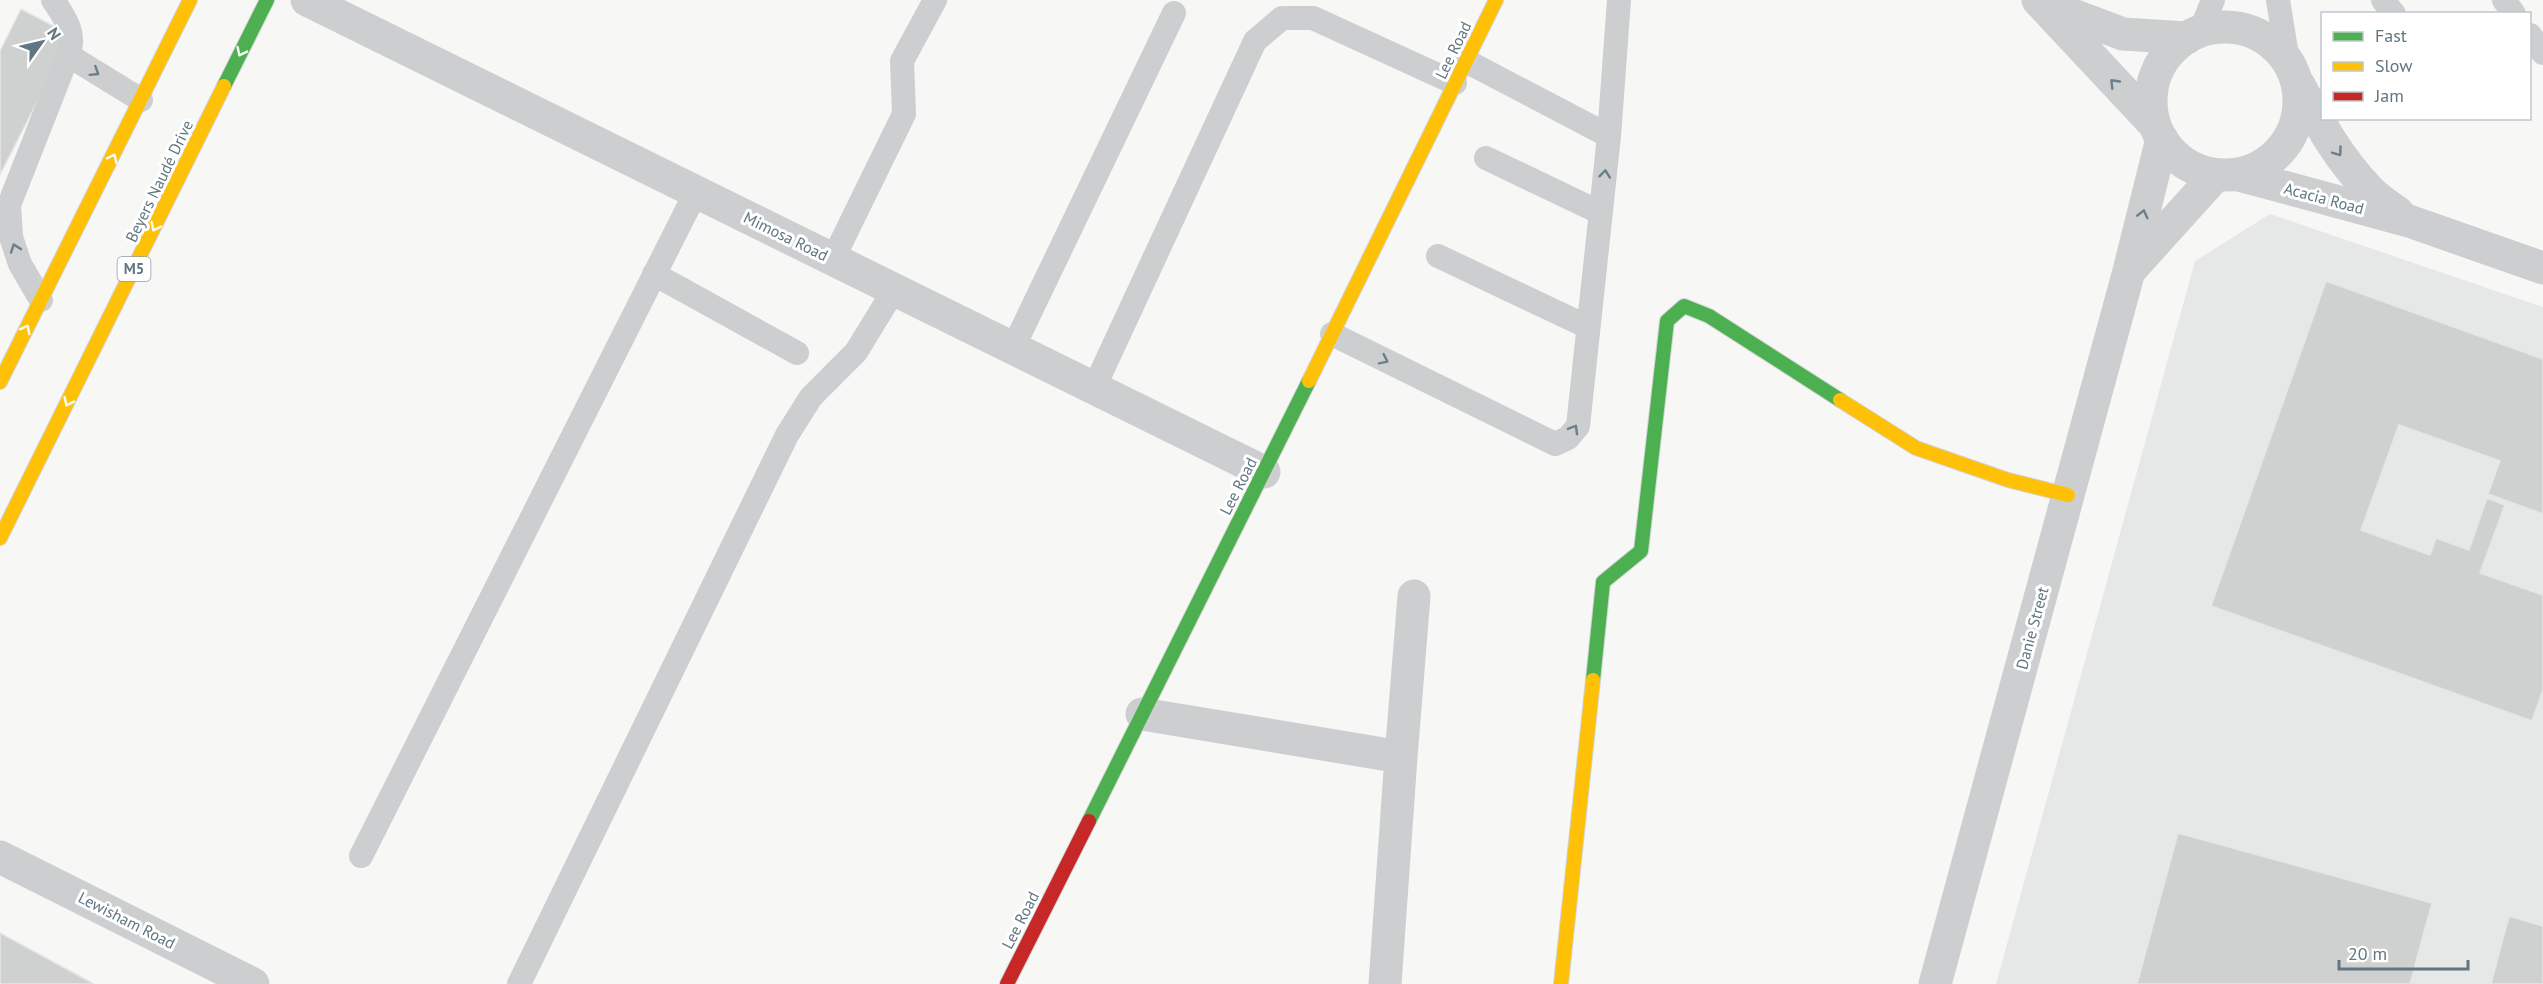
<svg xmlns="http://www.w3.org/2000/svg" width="2543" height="984" font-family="'PT Sans',sans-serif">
	<rect width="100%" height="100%" fill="#f7f7f5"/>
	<path fill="#e6e8e8" d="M 2270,214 L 2543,307 L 2543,984 L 1996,984 L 2195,261 Z"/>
	<path fill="#cfd1d1" stroke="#e6e6e5" stroke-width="1.5" d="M 21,9 L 71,35 L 0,175 L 0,51 Z
		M 2326,281 L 2543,359 L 2543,514 L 2488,494 L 2500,461 L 2399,425 L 2361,530 L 2430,555 L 2436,538 L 2469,550 L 2487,498 L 2505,505 L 2480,573 L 2543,595 L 2543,690 L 2532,721 L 2211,606 Z
		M 2178,833 L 2432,903 L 2410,984 L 2137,984 Z
		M 2509,916 L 2543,926 L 2543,984 L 2491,984 Z
		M 0,933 L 94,984 L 0,984 Z"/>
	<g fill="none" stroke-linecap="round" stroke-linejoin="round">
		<g stroke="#d2d4d4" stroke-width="16">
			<path id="fast" d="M 224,86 L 267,0
				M 1593,680 L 1603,582 L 1641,551 L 1667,321 L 1684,306 L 1709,316 L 1840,400
				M 1089,821 L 1309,381"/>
		</g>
		<g stroke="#d2d4d4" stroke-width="16">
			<path id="slow" d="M 1309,381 L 1496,0
				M 0,382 L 190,0
				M 1840,400 L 1916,448 L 2008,480 L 2068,495
				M 0,538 L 224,86
				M 1561,984 L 1593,680"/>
		</g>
		<g stroke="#d2d4d4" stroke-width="16">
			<path id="jam" d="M 1007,984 L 1089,821"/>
		</g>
		<path stroke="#cccecf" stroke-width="24" d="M 53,0 C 65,18 77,34 68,55
			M 2278,0 L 2288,62
			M 2383,0 L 2394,14
			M 2504,0 L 2514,14
			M 2201,30 L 2213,0
			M 2530,35 L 2543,53
			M 1609,136 L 1619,0
			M 1486,158 L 1601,213
			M 1438,256 L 1588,327
			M 833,259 L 904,114 L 902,61 L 935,0
			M 654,274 L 797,353
			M 41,300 L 20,264 L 11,237 L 9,205 L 68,55 L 141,100
			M 1332,334 L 1555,444 L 1568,438 L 1578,426 L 1609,136 L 1466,61
			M 1013,348 L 1174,13
			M 1094,388 L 1255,41 L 1282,18 L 1313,18 L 1455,83
			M 361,856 L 696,192
			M 519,984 L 787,435 L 811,397 L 856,352 L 894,290"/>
		<path stroke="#cccecf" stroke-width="33" d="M 307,0 L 1264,472
			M 2038,0 L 2155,125
			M 2049,6 L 2123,34 L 2187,38
			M2151 101a74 74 0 1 1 148 0a74 74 0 1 1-148 0Z
			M 2299,85 C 2319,123 2339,159 2369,190 C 2377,199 2389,206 2398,213
			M 2239,175 L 2409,221 L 2543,268
			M 2132,268 L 2215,176
			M 1142,714 L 1401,757 L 1385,984
			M 1401,757 L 1414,596
			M 0,857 L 253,984
			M 1935,984 L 2129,271 L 2162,139"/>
		<use href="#fast" stroke="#4caf50" stroke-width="14"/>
		<use href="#slow" stroke="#ffc107" stroke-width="14"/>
		<use href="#jam" stroke="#c62828" stroke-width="14"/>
	</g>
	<defs><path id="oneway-chevron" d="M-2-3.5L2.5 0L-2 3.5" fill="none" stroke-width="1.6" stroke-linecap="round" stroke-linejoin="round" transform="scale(1.5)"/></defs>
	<g stroke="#f6fbf6">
		<use href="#oneway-chevron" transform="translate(241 52) rotate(116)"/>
		<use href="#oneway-chevron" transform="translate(113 158) rotate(-64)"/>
		<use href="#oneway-chevron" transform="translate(155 227) rotate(116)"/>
		<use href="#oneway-chevron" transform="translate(26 329) rotate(-63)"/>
		<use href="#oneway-chevron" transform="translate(68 402) rotate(116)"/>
	</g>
	<g stroke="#6b7f8a">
		<use href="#oneway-chevron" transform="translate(95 72) rotate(32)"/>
		<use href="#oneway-chevron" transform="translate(2114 83) rotate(-134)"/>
		<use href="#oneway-chevron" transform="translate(2338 152) rotate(54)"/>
		<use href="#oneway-chevron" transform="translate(1605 174) rotate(-84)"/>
		<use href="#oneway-chevron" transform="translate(2143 214) rotate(-76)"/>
		<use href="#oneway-chevron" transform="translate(15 248) rotate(-109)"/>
		<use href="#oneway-chevron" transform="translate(1384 360) rotate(26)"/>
		<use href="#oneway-chevron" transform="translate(1574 429) rotate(-60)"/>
	</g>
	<g text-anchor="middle" stroke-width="6" stroke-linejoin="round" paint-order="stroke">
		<rect fill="#fff" stroke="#909fa8" stroke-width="1.5" x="117.5" y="257" width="33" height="24" rx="4.5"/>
		<g font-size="15" font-weight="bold" fill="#607682">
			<text x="134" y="274">M5</text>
		</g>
		<g font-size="16" fill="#607682" stroke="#fff">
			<text transform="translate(1453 50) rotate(-64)" y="6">Lee Road</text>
			<text transform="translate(159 181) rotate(-64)" y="6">Beyers Naudé Drive</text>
			<text transform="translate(2324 198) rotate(15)" y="6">Acacia Road</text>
			<text transform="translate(786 236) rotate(26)" y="6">Mimosa Road</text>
			<text transform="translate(1238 486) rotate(-63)" y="6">Lee Road</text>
			<text transform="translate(2032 628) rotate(-75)" y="6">Danie Street</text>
			<text transform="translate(127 920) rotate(27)" y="6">Lewisham Road</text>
			<text transform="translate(1020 920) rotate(-63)" y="6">Lee Road</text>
		</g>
	</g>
	<rect x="2321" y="12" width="210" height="108" fill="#ffffff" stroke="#bfc8cd" stroke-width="1.5"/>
	<rect x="2333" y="32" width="30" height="9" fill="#4caf50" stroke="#bfc8cd" stroke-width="1.5"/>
	<text x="2375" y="42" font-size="18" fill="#607682">Fast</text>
	<rect x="2333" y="62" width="30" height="9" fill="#ffc107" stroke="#bfc8cd" stroke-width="1.5"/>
	<text x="2375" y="72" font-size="18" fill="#607682">Slow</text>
	<rect x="2333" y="92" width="30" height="9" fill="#c62828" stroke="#bfc8cd" stroke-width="1.5"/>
	<text x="2375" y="102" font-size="18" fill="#607682">Jam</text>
	<g transform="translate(42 42) rotate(56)" stroke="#ffffff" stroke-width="4.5" paint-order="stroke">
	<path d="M0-4.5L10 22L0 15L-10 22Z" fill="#607682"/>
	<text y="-9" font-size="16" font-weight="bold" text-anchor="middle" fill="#607682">N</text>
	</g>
	<path d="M2339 960v9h129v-9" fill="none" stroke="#607682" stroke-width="3"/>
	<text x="2348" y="960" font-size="18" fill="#607682" stroke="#ffffff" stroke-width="4.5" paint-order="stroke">20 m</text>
</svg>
